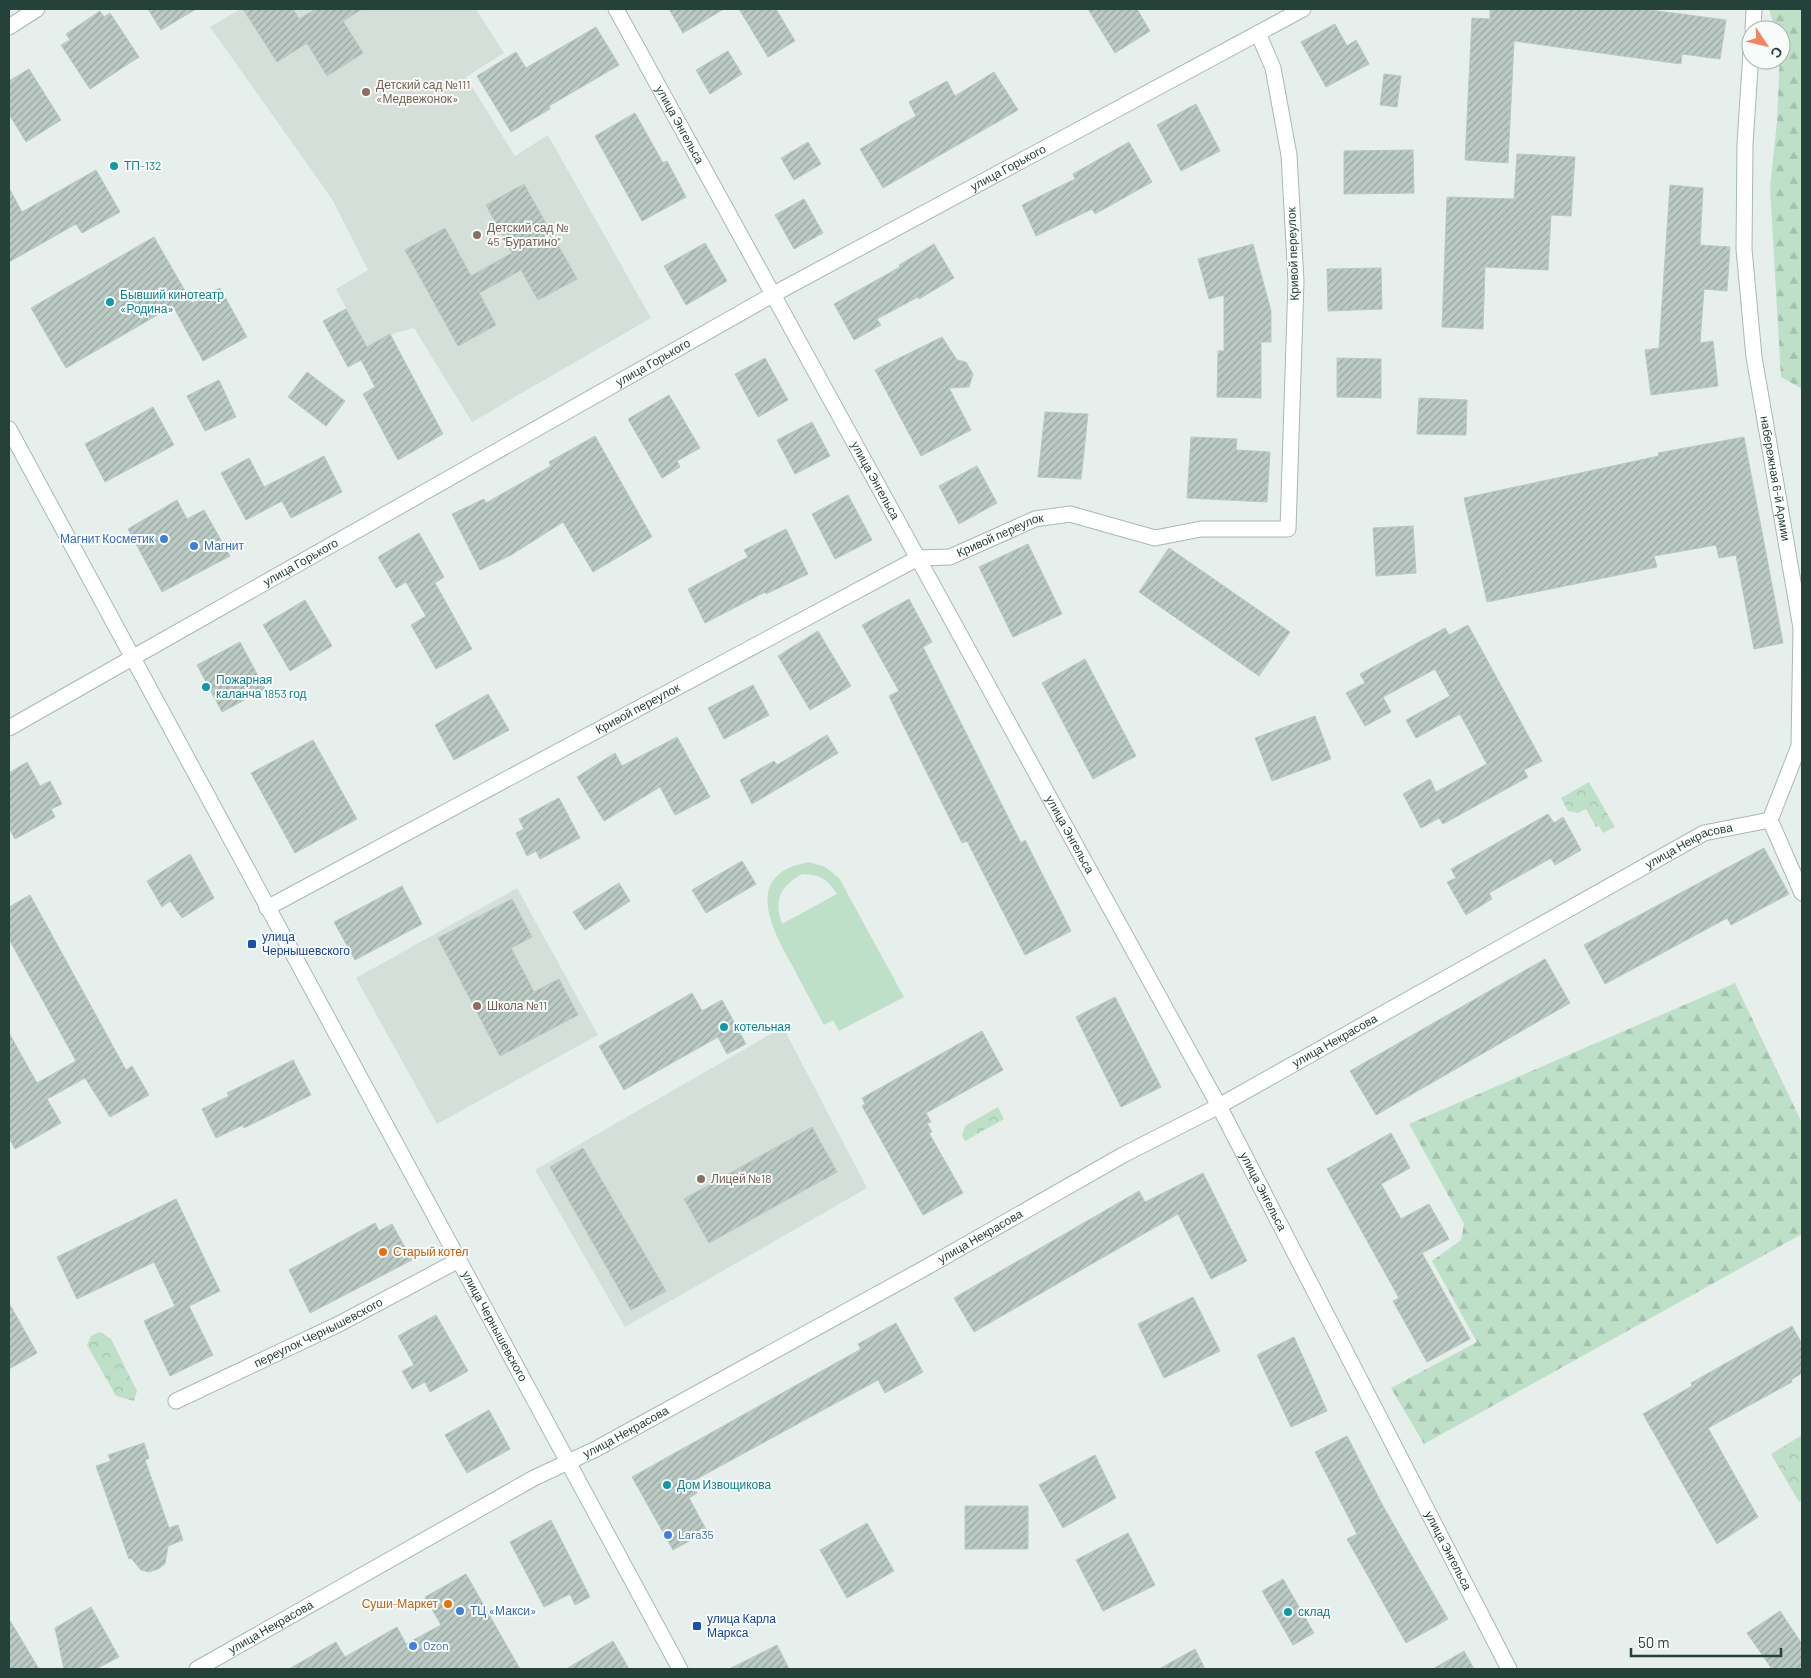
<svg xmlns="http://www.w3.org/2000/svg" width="1811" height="1678" font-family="Barlow,sans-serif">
	<defs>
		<pattern id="forest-firs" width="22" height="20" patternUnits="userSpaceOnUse" patternTransform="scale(1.25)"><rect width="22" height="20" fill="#bfe0c8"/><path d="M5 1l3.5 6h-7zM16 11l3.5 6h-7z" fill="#a4c1ad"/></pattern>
		<pattern id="park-crowns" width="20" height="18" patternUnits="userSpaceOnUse" patternTransform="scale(1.25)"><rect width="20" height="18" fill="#bfe0c8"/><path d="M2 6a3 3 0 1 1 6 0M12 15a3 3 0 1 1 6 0" fill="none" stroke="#a4c1ad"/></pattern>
		<pattern id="building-hatch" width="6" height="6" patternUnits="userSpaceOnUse" patternTransform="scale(1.25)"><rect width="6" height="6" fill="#bbcac4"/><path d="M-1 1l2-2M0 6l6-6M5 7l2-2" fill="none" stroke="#98a6a0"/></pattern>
	</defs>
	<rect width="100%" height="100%" fill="#e6efeb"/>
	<path fill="#d4dfda" d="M 240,9 L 476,9 L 504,53 L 466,77 L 515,156 L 548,135 L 651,318 L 472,422 L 414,328 L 395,333 L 367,347 L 336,289 L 368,270 L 332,199 L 210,27 Z
		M 517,888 L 598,1035 L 437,1124 L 356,978 Z
		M 783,1027 L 867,1188 L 625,1327 L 535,1170 Z"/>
	<path fill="#bfe0c8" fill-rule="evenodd" d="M 809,862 L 825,867 L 839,878 L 904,997 L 839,1031 L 833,1020 L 824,1025 C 814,1006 803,987 793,967 C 771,928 742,874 809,862 ZM 802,874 C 821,875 826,878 837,894 L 782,924 C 773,899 781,886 802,874 Z"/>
	<path fill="url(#forest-firs)" d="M 1769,9 L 1802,9 L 1802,389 L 1781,377 L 1770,188 L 1777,121 L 1781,30 L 1775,30 Z
		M 1735,983 L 1802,1123 L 1802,1234 L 1424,1444 L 1391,1388 L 1477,1342 L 1432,1261 L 1461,1240 L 1464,1224 L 1409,1124 Z"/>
	<path fill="url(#park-crowns)" d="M 1589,782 L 1615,827 L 1603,833 L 1599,826 L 1596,827 L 1586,809 L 1578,813 L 1568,811 L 1561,798 Z
		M 998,1107 L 1004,1119 L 965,1141 L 962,1135 L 965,1126 Z
		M 100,1332 L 111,1339 L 137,1391 L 134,1401 L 116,1396 L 87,1345 L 91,1336 Z
		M 1802,1435 L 1802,1500 L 1799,1502 L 1771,1454 Z"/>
	<path fill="url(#building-hatch)" stroke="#b8c9c2" d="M 148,9 L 196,9 L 161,30 Z
		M 243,9 L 293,9 L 299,19 L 316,9 L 362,9 L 343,21 L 363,53 L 327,76 L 307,43 L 277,62 Z
		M 669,9 L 724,9 L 683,33 Z
		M 739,9 L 776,9 L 795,41 L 768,57 Z
		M 1088,9 L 1137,9 L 1150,31 L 1115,53 Z
		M 1490,9 L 1643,9 L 1726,20 L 1720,59 L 1682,54 L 1681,64 L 1514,41 L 1508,163 L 1465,160 L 1472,18 L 1490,19 Z
		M 100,11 L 104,17 L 110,13 L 139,57 L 90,89 L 61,45 L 70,40 L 66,34 Z
		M 1335,24 L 1347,46 L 1356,40 L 1369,64 L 1326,87 L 1301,42 Z
		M 596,27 L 619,65 L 549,106 L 550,109 L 511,132 L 477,76 L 516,52 L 526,68 Z
		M 728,51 L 742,74 L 710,94 L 696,70 Z
		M 29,69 L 61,120 L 26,142 L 9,114 L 9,81 Z
		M 994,72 L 1018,110 L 883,188 L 860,149 L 916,116 L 909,102 L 947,81 L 955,96 Z
		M 1384,74 L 1401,76 L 1397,107 L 1380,105 Z
		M 1196,104 L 1220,151 L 1181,171 L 1157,125 Z
		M 635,113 L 663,163 L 667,161 L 686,197 L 642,221 L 595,136 Z
		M 808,142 L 821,164 L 794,180 L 781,158 Z
		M 1129,142 L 1152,182 L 1095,214 L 1092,209 L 1036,236 L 1022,205 L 1075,179 L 1073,174 Z
		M 1413,150 L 1414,193 L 1344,194 L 1344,151 Z
		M 1517,154 L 1575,157 L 1571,216 L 1551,215 L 1548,270 L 1485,267 L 1483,329 L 1442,327 L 1447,197 L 1514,199 Z
		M 96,170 L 120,212 L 82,233 L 76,224 L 9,262 L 9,188 L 22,212 Z
		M 524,184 L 577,279 L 538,300 L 521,270 L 479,293 L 496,325 L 458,346 L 405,250 L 445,228 L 471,276 L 512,253 L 486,205 Z
		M 1670,185 L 1703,188 L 1700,245 L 1730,247 L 1727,291 L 1704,289 L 1700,343 L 1713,341 L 1718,386 L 1651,395 L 1645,350 L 1659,348 Z
		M 804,199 L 823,233 L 794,249 L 775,215 Z
		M 154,237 L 192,303 L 220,288 L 247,337 L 203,361 L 173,306 L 66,368 L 31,308 Z
		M 705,243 L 727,281 L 686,305 L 664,266 Z
		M 934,244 L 954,278 L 919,299 L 918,297 L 877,319 L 881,325 L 854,340 L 834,304 L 900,267 L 899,265 Z
		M 1253,244 L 1271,311 L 1271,342 L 1261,342 L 1261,398 L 1217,397 L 1218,351 L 1224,351 L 1224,295 L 1209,299 L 1198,259 Z
		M 1381,268 L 1382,309 L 1328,311 L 1327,269 Z
		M 346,309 L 367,347 L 390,334 L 443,434 L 398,460 L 363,394 L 375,387 L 361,360 L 348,367 L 323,321 Z
		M 942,337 L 957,360 L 966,362 L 973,374 L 969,387 L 949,388 L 971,430 L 921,456 L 875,370 Z
		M 765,358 L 788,400 L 758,417 L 735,374 Z
		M 1337,358 L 1381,359 L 1381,398 L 1337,397 Z
		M 307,372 L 345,401 L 326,426 L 288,397 Z
		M 219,380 L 236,417 L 205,431 L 187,396 Z
		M 669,395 L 700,448 L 677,461 L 680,467 L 662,478 L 628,419 Z
		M 1419,398 L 1467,400 L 1466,435 L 1417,434 Z
		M 153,407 L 174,445 L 105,482 L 85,444 Z
		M 1045,412 L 1088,414 L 1081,479 L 1038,477 Z
		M 812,422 L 830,456 L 795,474 L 777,440 Z
		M 595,436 L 652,537 L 593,572 L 563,522 L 511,555 L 480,570 L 452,514 L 484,499 L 486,503 L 551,466 L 549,462 Z
		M 1191,437 L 1237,439 L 1236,450 L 1270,452 L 1267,502 L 1187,498 Z
		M 1744,437 L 1783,643 L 1754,649 L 1736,555 L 1719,558 L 1716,545 L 1654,556 L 1657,567 L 1487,602 L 1464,498 L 1659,456 L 1658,453 Z
		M 324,456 L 342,492 L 291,518 L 282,501 L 246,520 L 221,473 L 249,458 L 264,487 Z
		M 977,466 L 997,503 L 959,524 L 939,486 Z
		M 848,495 L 872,540 L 835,559 L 812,514 Z
		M 177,500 L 187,519 L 204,510 L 230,556 L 162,592 L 128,529 Z
		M 1413,526 L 1416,573 L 1376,576 L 1373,528 Z
		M 786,529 L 808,574 L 766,594 L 765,592 L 705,623 L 688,589 L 748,557 L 744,550 Z
		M 419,533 L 444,577 L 435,583 L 472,649 L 436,669 L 411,625 L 426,616 L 406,582 L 396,588 L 378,557 Z
		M 1028,544 L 1062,614 L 1013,637 L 979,567 Z
		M 1169,548 L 1290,632 L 1259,676 L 1139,592 Z
		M 909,599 L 932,642 L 923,647 L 1021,843 L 1025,840 L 1071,931 L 1025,955 L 967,841 L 962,843 L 903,725 L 889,696 L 899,691 L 862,625 Z
		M 305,600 L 332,646 L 290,671 L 263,625 Z
		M 1468,625 L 1542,761 L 1524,770 L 1528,777 L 1443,824 L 1439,818 L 1421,828 L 1403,794 L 1430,779 L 1436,792 L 1487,764 L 1460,714 L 1416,738 L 1406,720 L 1450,696 L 1435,669 L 1383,697 L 1391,712 L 1365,726 L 1346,693 L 1365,683 L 1360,674 L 1445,628 L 1449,635 Z
		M 818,631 L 851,686 L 810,710 L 778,656 Z
		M 240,642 L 265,689 L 222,712 L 197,665 Z
		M 1085,659 L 1136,756 L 1093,779 L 1042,683 Z
		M 753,685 L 769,715 L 724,739 L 708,708 Z
		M 488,694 L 509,730 L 454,760 L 435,725 Z
		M 1315,716 L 1331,759 L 1272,781 L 1255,738 Z
		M 827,735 L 838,753 L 752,804 L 740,780 L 774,761 L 777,765 Z
		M 677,737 L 710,797 L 675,815 L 660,787 L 604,821 L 577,777 L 615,753 L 622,766 Z
		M 313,740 L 357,819 L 295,853 L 251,773 Z
		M 27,762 L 40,786 L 50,781 L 62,804 L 51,809 L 55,817 L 15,839 L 9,828 L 9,773 Z
		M 559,798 L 580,838 L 540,859 L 536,851 L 527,856 L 516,833 L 524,829 L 519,819 Z
		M 1548,814 L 1554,823 L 1563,817 L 1581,850 L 1555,865 L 1551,858 L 1489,893 L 1492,899 L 1466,915 L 1447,882 L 1456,878 L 1451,869 Z
		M 1764,848 L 1789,894 L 1731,925 L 1727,918 L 1605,984 L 1584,945 Z
		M 190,854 L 214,898 L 182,918 L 170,901 L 162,907 L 147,881 Z
		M 742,861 L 756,884 L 706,913 L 692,890 Z
		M 619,883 L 630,901 L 585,930 L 573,912 Z
		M 402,886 L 422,924 L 355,960 L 334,922 Z
		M 30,895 L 126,1070 L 132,1066 L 149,1095 L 110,1117 L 85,1078 L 47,1099 L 61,1123 L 15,1149 L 9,1138 L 9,1033 L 37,1083 L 76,1061 L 9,939 L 9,907 Z
		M 512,899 L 532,937 L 511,948 L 534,992 L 559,979 L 578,1015 L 500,1056 L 438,938 Z
		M 1545,959 L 1570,1003 L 1376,1115 L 1350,1071 Z
		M 692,993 L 702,1011 L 722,1000 L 746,1044 L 727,1054 L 718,1037 L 624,1090 L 599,1046 Z
		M 1115,997 L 1161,1087 L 1121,1107 L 1076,1017 Z
		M 982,1031 L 1003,1070 L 926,1113 L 931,1122 L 927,1123 L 932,1132 L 929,1133 L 963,1193 L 923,1215 L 862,1106 L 865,1104 L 862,1098 Z
		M 293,1060 L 311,1095 L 244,1128 L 243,1125 L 216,1138 L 202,1109 L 229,1096 L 227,1093 Z
		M 812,1127 L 837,1172 L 709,1243 L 684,1199 Z
		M 1391,1133 L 1410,1168 L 1381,1184 L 1401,1219 L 1429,1204 L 1449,1239 L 1422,1253 L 1470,1339 L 1427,1362 L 1393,1301 L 1399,1298 L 1327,1169 Z
		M 583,1148 L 666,1291 L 631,1310 L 550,1167 Z
		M 1203,1173 L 1247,1261 L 1211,1279 L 1178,1214 L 974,1332 L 954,1298 L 1139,1191 L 1145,1202 Z
		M 176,1199 L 220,1291 L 189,1306 L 213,1355 L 170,1376 L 144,1321 L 175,1306 L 154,1262 L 77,1299 L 57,1257 Z
		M 375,1223 L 379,1231 L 392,1224 L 412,1260 L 310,1313 L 289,1270 Z
		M 1193,1297 L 1220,1351 L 1164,1378 L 1138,1324 Z
		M 9,1303 L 37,1353 L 9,1369 Z
		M 436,1315 L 468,1371 L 430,1392 L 425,1382 L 412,1389 L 402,1371 L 414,1365 L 398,1336 Z
		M 896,1323 L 923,1372 L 885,1393 L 878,1380 L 691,1482 L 697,1493 L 689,1498 L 707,1531 L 673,1550 L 632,1477 L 861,1349 L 858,1344 Z
		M 1792,1326 L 1802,1344 L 1802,1373 L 1791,1380 L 1792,1382 L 1708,1428 L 1758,1517 L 1717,1544 L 1643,1414 L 1692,1386 L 1691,1383 Z
		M 1294,1337 L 1327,1411 L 1291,1427 L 1257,1355 Z
		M 489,1410 L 510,1449 L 467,1473 L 445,1435 Z
		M 1347,1436 L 1383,1506 L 1448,1619 L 1406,1643 L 1347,1539 L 1357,1534 L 1315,1452 Z
		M 144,1443 L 149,1458 L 145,1460 L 169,1528 L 178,1525 L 183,1540 L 168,1546 L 165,1564 L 158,1569 L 149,1572 L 141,1570 L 131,1558 L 129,1559 L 96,1466 L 111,1461 L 108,1455 Z
		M 1095,1455 L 1116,1498 L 1063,1528 L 1039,1485 Z
		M 965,1506 L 1028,1506 L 1028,1549 L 965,1549 Z
		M 551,1520 L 590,1597 L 575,1605 L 570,1594 L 544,1607 L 510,1542 Z
		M 867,1523 L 894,1571 L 847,1598 L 820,1550 Z
		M 1128,1533 L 1155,1585 L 1103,1611 L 1076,1560 Z
		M 466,1574 L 520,1669 L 289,1669 L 336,1642 L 345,1657 L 397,1627 L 406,1644 L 441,1625 L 425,1597 Z
		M 1283,1579 L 1314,1633 L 1293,1645 L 1262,1591 Z
		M 91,1607 L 119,1657 L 96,1669 L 64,1669 L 55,1628 Z
		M 1780,1611 L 1802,1644 L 1802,1669 L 1772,1669 L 1747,1633 Z
		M 9,1619 L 39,1669 L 9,1669 Z
		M 613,1641 L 629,1669 L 566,1669 Z
		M 777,1645 L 789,1669 L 729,1669 Z
		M 1195,1649 L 1205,1669 L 1159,1669 Z
		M 1464,1651 L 1474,1669 L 1433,1669 Z"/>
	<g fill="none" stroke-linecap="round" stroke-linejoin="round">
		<g stroke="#a8b8b2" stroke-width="17">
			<g id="minor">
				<path id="s1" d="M 616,9 L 1219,1106 L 1509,1669"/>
				<path d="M 9,27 L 37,9"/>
				<path d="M 1753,30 L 1754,9"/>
				<path id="s2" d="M 1751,52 L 1745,144 L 1744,249 L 1754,357 L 1801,628 L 1799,746 L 1770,820 L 1802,893"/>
				<path id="s3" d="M 132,658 L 774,294 L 1303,9"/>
				<path id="s4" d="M 267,908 L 918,558 L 950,557 L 1035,519 L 1070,514 L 1155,538 L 1201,529 L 1288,529 L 1296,281 L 1289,155 L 1273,68 L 1258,33"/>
				<path id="s5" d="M 176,1401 L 339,1324 L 457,1261"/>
				<path id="s6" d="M 197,1669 L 534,1478 L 596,1449 L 925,1268 L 1123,1155 L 1219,1106 L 1704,833 L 1770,820"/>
			</g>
		</g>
		<g stroke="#a8b8b2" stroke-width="17">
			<path id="tertiary" d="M 9,728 L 132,658"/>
		</g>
		<g stroke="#a4bbb3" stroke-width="17">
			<g id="secondary">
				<path id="s7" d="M 9,429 L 680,1669"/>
			</g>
		</g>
		<use href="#minor" stroke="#fff" stroke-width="15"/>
		<use href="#tertiary" stroke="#fff" stroke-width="15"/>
		<use href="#secondary" stroke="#fff" stroke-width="15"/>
	</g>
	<g fill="#8d6e63" stroke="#f7fbf9" stroke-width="2">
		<circle cx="366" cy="92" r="5"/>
		<circle cx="477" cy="235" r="5"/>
		<circle cx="477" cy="1006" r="5"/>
		<circle cx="701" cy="1179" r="5"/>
	</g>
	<g fill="#0f9aa8" stroke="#f7fbf9" stroke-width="2">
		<circle cx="114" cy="166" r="5"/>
		<circle cx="110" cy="302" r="5"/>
		<circle cx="206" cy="687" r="5"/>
		<circle cx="724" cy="1027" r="5"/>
		<circle cx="667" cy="1485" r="5"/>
		<circle cx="1288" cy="1612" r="5"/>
	</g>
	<g fill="#3f7fe0" stroke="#f7fbf9" stroke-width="2">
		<circle cx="164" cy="539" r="5"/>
		<circle cx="194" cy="546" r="5"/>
		<circle cx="668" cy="1535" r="5"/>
		<circle cx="460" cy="1611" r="5"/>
		<circle cx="413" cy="1646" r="5"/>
	</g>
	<g fill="#1a4fb4" stroke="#f7fbf9" stroke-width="2">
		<rect x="247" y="939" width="10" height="10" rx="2.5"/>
		<rect x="692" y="1621" width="10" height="10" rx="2.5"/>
	</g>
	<g fill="#e8710a" stroke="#f7fbf9" stroke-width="2">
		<circle cx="383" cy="1252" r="5"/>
		<circle cx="448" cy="1604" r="5"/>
	</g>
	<g text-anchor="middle" stroke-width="4" stroke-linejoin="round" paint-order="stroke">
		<g font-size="12" fill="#785e54" stroke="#f7fbf9" text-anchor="start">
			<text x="376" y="89">Детский сад №111<tspan x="376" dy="14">«Медвежонок»</tspan></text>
			<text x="487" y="232">Детский сад №<tspan x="487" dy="14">45 "Буратино"</tspan></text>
			<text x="487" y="1010">Школа №11</text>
			<text x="711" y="1183">Лицей №18</text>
		</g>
		<g font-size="12" fill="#24423a" stroke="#f7fbf9">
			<text dy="4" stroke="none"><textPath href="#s1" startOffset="132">улица Энгельса</textPath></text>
			<text dy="4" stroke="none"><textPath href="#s3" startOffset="1004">улица Горького</textPath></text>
			<text transform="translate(1293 254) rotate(-92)" y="4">Кривой переулок</text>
			<text dy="4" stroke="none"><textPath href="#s3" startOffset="599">улица Горького</textPath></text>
			<text dy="4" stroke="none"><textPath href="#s2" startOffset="429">набережная 6-й Армии</textPath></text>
			<text dy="4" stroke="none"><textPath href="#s1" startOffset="538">улица Энгельса</textPath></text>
			<text dy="4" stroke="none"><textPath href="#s4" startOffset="826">Кривой переулок</textPath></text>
			<text dy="4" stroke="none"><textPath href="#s3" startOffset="194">улица Горького</textPath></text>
			<text dy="4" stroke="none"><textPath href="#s4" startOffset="421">Кривой переулок</textPath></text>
			<text dy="4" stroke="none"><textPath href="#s1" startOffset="942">улица Энгельса</textPath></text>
			<text dy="4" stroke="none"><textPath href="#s6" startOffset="1705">улица Некрасова</textPath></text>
			<text dy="4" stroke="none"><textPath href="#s6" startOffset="1300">улица Некрасова</textPath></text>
			<text dy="4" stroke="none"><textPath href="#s1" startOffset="1348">улица Энгельса</textPath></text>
			<text dy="4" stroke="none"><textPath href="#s6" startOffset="895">улица Некрасова</textPath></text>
			<text dy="4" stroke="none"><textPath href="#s7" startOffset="1020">улица Чернышевского</textPath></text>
			<text dy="4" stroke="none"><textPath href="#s5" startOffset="158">переулок Чернышевского</textPath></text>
			<text dy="4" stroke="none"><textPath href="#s6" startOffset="490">улица Некрасова</textPath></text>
			<text dy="4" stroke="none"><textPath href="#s1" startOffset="1752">улица Энгельса</textPath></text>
			<text dy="4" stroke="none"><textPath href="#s6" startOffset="85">улица Некрасова</textPath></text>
		</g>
		<g font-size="12" fill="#0d838f" stroke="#f7fbf9" text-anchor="start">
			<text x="124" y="170">ТП-132</text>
			<text x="120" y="299">Бывший кинотеатр<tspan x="120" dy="14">«Родина»</tspan></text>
			<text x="216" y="684">Пожарная<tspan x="216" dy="14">каланча 1853 год</tspan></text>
			<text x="734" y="1031">котельная</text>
			<text x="677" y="1489">Дом Извощикова</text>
			<text x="1298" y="1616">склад</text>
		</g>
		<g font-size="12" fill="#366cbe" stroke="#f7fbf9" text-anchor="start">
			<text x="154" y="543" text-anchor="end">Магнит Косметик</text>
			<text x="204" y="550">Магнит</text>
			<text x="678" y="1539">Lara35</text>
			<text x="470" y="1615">ТЦ «Макси»</text>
			<text x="423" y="1650">Ozon</text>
		</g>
		<g font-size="12" fill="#164399" stroke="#f7fbf9" text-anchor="start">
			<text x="262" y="941">улица<tspan x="262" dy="14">Чернышевского</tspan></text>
			<text x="707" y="1623">улица Карла<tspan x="707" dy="14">Маркса</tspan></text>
		</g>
		<g font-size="12" fill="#c56008" stroke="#f7fbf9" text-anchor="start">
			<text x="393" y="1256">Старый котел</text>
			<text x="438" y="1608" text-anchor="end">Суши-Маркет</text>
		</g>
	</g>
	<rect width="1811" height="1678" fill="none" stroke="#24423a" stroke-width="20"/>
	<g transform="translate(1766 45) rotate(125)"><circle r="24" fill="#f7fbf9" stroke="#a3b1ad"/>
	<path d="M0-4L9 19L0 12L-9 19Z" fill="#f4845f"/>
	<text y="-8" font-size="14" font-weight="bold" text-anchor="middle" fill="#24423a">С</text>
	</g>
	<path d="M1631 1648v8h150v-8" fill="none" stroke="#24423a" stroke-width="2.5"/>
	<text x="1638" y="1648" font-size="15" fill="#24423a" stroke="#f7fbf9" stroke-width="4" paint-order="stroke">50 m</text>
</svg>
